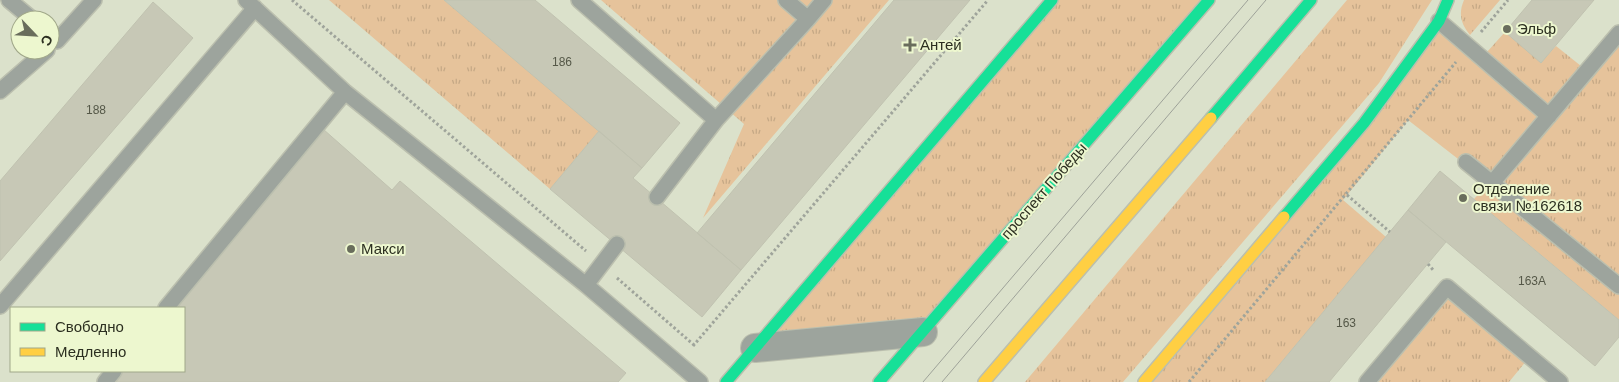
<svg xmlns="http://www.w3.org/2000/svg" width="1619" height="382" font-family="Helvetica,sans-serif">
	<defs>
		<pattern id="grass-tufts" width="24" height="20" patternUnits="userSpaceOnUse" patternTransform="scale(1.25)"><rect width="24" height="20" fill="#e6c39b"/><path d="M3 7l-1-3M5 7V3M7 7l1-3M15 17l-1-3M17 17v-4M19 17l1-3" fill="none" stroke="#c5a885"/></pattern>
	</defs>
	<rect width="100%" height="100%" fill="#dbe1cb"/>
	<path fill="url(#grass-tufts)" d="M 329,0 L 444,0 L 599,131 L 550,189 Z
		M 601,0 L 889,0 L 703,218 L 744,124 Z
		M 1052,0 L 1209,0 L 923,332 L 755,348 Z
		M 1347,0 L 1432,0 L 1379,83 L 1123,382 L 1025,382 Z
		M 1464,0 L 1500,0 L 1470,35 C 1461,24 1458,14 1464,0 Z
		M 1439,21 L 1478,62 L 1505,32 L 1541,62 L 1556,46 L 1581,66 L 1549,104 L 1540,104 L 1535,110 L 1537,119 L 1491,172 L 1469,154 L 1462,162 L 1408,120 L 1343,200 L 1386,237 L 1265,382 L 1144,382 Z
		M 1619,43 L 1619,320 L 1474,199 Z
		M 1446,294 L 1527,360 L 1509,382 L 1373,382 Z"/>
	<path fill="#c7c8b6" stroke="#c0c2b0" d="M 444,0 L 535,0 L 680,123 L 642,168 Z
		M 894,0 L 970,0 L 741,270 L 697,233 Z
		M 1532,0 L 1594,0 L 1541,63 L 1505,32 Z
		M 153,2 L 193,38 L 0,261 L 0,181 Z
		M 323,129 L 392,190 L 400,181 L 626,373 L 618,382 L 109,382 L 119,371 L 184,371 L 184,308 L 172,308 Z
		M 599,131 L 642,168 L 633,178 L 741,270 L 702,317 L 550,189 Z
		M 1440,171 L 1619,320 L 1619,337 L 1595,366 L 1408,210 Z
		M 1408,210 L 1446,242 L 1329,382 L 1265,382 Z"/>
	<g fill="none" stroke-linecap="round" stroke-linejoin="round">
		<g stroke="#bbbfae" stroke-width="18">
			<path id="lane" d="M 9,0 L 33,20
				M 246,0 L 345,92 L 586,285 L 700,382
				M 579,0 L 716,120 L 808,19 L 786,0
				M 808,19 L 824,0
				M 1439,21 L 1549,116
				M 1619,33 L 1492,183 L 1619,286
				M 57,41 L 94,0
				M 0,91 L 47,50
				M 1466,162 L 1492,183
				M 657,197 L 716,120
				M 586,285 L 617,244
				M 0,306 L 255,8
				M 166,308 L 345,92
				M 105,382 L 114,371
				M 1367,382 L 1447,287 L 1560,382"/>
		</g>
		<g stroke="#bbbfae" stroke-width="30">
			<path id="street" d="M 755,348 L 923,332"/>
		</g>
		<g stroke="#bbbfae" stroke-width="14">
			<path id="fast" d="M 1211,118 L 1311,0
				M 1284,217 L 1364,123 L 1439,21 L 1448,0
				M 726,382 L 1052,0
				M 879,382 L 1209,0"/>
		</g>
		<g stroke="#bbbfae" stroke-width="14">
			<path id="slow" d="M 984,382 L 1211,118
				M 1144,382 L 1284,217"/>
		</g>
		<path stroke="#9fa49b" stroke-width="3" stroke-dasharray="2.5 2.5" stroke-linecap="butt" d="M 292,0 L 586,251
			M 1481,32 L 1508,0
			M 1347,195 L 1390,232
			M 1428,264 L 1434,271
			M 617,278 L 694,345
			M 693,346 L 988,0
			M 1189,382 L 1456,62"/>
		<use href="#lane" stroke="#9da49d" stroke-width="15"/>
		<use href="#street" stroke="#9da49d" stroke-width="28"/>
		<use href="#fast" stroke="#16e098" stroke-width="11"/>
		<use href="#slow" stroke="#ffcf43" stroke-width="11"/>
		<path stroke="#9ea299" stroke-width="1" d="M 923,382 L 1248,0
			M 942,382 L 1266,0"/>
	</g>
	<g fill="#696d5c" stroke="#edf7cf" stroke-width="2">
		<circle cx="1507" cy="29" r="5"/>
		<path d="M907.5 37.5h5v5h5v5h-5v5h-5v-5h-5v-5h5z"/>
		<circle cx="1463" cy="198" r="5"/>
		<circle cx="351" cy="249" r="5"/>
	</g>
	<g text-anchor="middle" stroke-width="4" stroke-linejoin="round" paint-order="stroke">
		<g font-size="12" fill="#555848">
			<text x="562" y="66">186</text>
			<text x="96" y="114">188</text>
			<text x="1532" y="285">163А</text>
			<text x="1346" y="327">163</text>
		</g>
		<g font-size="15" fill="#2c2f20" stroke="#edf7cf" text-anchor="start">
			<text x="1517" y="34">Эльф</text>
			<text x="920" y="50">Антей</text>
			<text x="1473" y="194">Отделение<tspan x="1473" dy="17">связи №162618</tspan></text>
			<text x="361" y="254">Макси</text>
		</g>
		<g font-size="15" fill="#2c2f20" stroke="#edf7cf">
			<text transform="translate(1044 191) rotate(-49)" y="5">проспект Победы</text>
		</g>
	</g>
	<rect x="10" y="307" width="175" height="65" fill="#edf7cf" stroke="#a0a789"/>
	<rect x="20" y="323" width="25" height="8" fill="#16e098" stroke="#a0a789"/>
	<text x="55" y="332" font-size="15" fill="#2c2f20">Свободно</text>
	<rect x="20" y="348" width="25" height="8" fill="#ffcf43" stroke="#a0a789"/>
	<text x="55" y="357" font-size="15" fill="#2c2f20">Медленно</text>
	<g transform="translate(35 35) rotate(115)"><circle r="24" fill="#edf7cf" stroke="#a0a789"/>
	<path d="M0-4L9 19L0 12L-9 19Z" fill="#696d5c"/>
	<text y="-8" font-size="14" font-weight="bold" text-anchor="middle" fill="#2c2f20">С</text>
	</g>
</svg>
